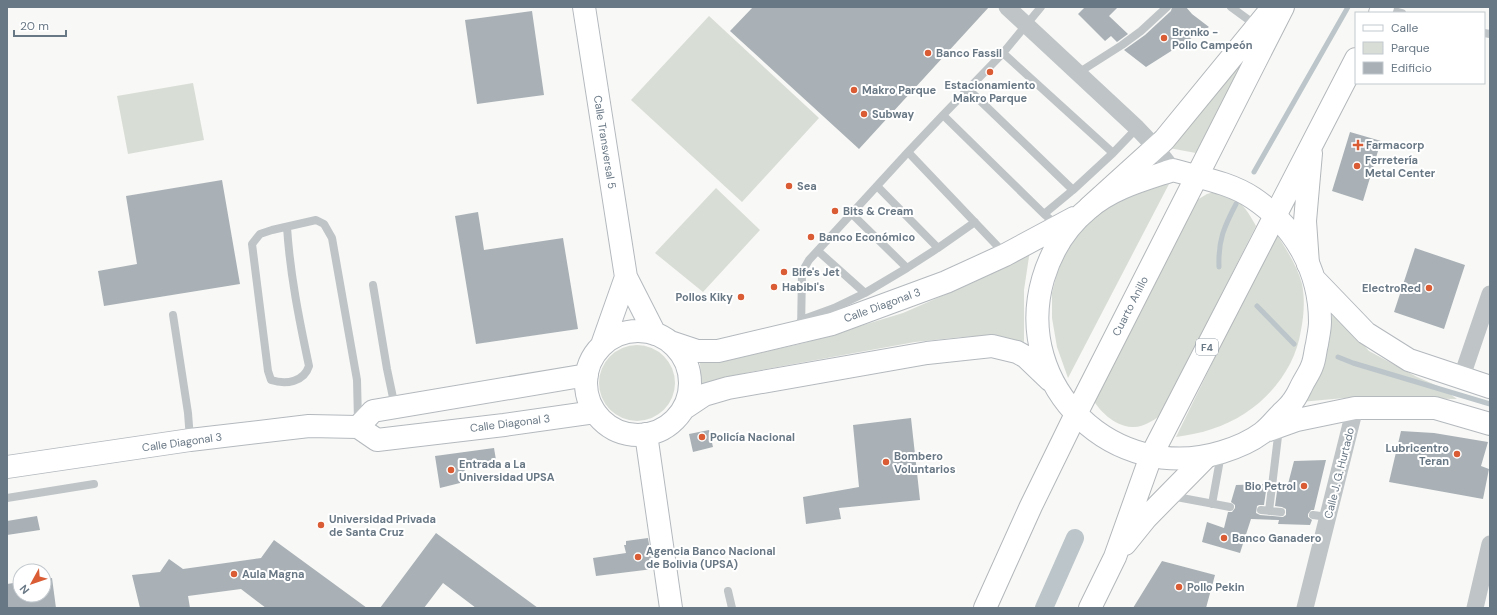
<svg xmlns="http://www.w3.org/2000/svg" width="1497" height="615" font-family="'DM Sans',sans-serif">
	<rect width="100%" height="100%" fill="#f8f8f6"/>
	<path fill="#d8ddd5" d="M 709,16 L 819,118 L 742,202 L 631,100 Z
		M 1249,53 L 1196,153 L 1169,148 Z
		M 193,83 L 204,140 L 128,154 L 117,96 Z
		M 1169,184 L 1068,378 L 1057,347 L 1052,318 L 1052,293 L 1060,261 L 1089,217 L 1143,188 Z
		M 716,188 L 760,230 L 703,292 L 655,253 Z
		M 1214,192 C 1238,196 1245,206 1256,226 L 1160,416 C 1152,421 1142,428 1132,427 C 1114,426 1098,410 1091,396 L 1192,203 L 1207,194 Z
		M 1276,233 C 1286,249 1297,265 1302,284 C 1305,299 1304,315 1301,330 C 1294,376 1257,415 1212,429 C 1201,433 1188,435 1176,437 Z
		M 1030,250 L 1024,290 L 1024,342 L 991,336 L 962,337 L 915,342 L 750,372 L 701,385 L 700,363 L 750,355 L 804,343 L 903,313 L 976,281 Z
		M 1333,311 L 1369,351 L 1417,377 L 1440,387 L 1457,399 L 1356,397 L 1300,402 L 1322,361 Z
		M599 383a38 38 0 1 1 76 0a38 38 0 1 1-76 0Z"/>
	<g fill="none" stroke-linecap="round" stroke-linejoin="round">
		<path stroke="#bbc5ca" stroke-width="5" d="M 1254,172 L 1348,7
			M 1219,267 C 1218,240 1224,227 1236,204
			M 1257,306 L 1294,344
			M 1338,357 L 1353,363 L 1490,404"/>
		<path stroke="#bbc5ca" stroke-width="18" d="M 1044,608 L 1075,538"/>
	</g>
	<path fill="#a9b1b6" d="M 753,7 L 989,7 L 859,149 L 730,31 Z
		M 1085,7 L 1118,7 L 1109,16 L 1128,34 L 1117,42 L 1111,36 L 1105,41 L 1078,14 Z
		M 1172,7 L 1186,7 L 1192,14 L 1209,27 L 1146,67 L 1124,50 L 1145,35 L 1171,11 Z
		M 532,11 L 544,95 L 477,104 L 465,20 Z
		M 1350,132 L 1381,141 L 1363,201 L 1332,191 Z
		M 222,180 L 240,284 L 104,306 L 98,271 L 137,264 L 126,196 Z
		M 478,212 L 484,250 L 563,238 L 578,329 L 476,344 L 455,216 Z
		M 1415,248 L 1465,265 L 1444,329 L 1394,312 Z
		M 911,418 L 920,500 L 839,508 L 841,519 L 806,524 L 803,497 L 859,487 L 853,425 Z
		M 709,430 L 713,447 L 693,452 L 689,434 Z
		M 1401,431 L 1434,433 L 1488,442 L 1481,466 L 1489,469 L 1483,499 L 1389,482 Z
		M 494,448 L 496,460 L 464,465 L 465,474 L 460,483 L 440,488 L 435,456 Z
		M 1326,460 L 1314,510 L 1311,510 L 1308,514 L 1308,517 L 1312,520 L 1310,525 L 1278,524 L 1279,520 L 1251,519 L 1240,553 L 1202,542 L 1207,522 L 1224,528 L 1228,512 L 1232,512 L 1235,508 L 1235,505 L 1231,502 L 1236,485 L 1267,484 L 1264,505 L 1259,505 L 1257,506 L 1256,513 L 1260,515 L 1283,517 L 1286,515 L 1286,509 L 1282,507 L 1275,506 L 1278,484 L 1288,484 L 1294,461 Z
		M 37,516 L 40,530 L 7,535 L 7,521 Z
		M 436,533 L 538,608 L 476,608 L 443,583 L 424,608 L 380,608 Z
		M 648,538 L 653,569 L 596,576 L 593,558 L 626,553 L 624,545 L 626,545 L 626,541 Z
		M 274,540 L 367,608 L 266,608 L 241,589 L 188,596 L 190,608 L 140,608 L 132,575 L 160,572 L 169,559 L 183,569 L 261,558 Z
		M 1162,561 L 1215,575 L 1206,608 L 1133,608 Z
		M 52,578 L 56,608 L 7,608 L 7,584 L 20,582 L 20,595 L 44,595 L 44,579 Z"/>
	<g fill="none" stroke-linecap="round" stroke-linejoin="round">
		<g stroke="#b4b9be" stroke-width="24">
			<path id="secondary" d="M 584,7 L 626,277 L 655,334
				M 1173,170 C 1200,178 1229,182 1253,198 C 1295,226 1320,271 1320,322 C 1320,329 1318,337 1317,344 C 1315,351 1315,359 1312,366 C 1310,372 1305,379 1302,385 C 1299,391 1297,396 1293,401 C 1290,406 1285,410 1281,414 C 1275,420 1269,428 1262,433 C 1250,442 1235,448 1222,452 C 1115,485 1012,387 1043,279 C 1051,252 1066,227 1088,209 C 1112,188 1143,180 1173,170 Z
				M 1315,280 L 1366,333 L 1409,360 L 1490,387
				M586 383a52 52 0 1 1 104 0a52 52 0 1 1-104 0Z
				M 670,342 L 697,351 L 718,351 L 832,324 L 946,282 L 1005,255 L 1074,218
				M 602,345 L 626,277
				M 683,409 L 704,395 L 728,388 L 927,353 L 992,346 L 1017,352 L 1026,357 L 1050,380
				M 358,427 L 373,411 L 587,375
				M 1269,430 L 1297,420 L 1355,408 L 1435,408 L 1490,424
				M 646,434 L 671,608
				M 7,467 L 190,440 L 309,426 L 358,427 L 377,440 L 504,425 L 595,412"/>
		</g>
		<g stroke="#b3b7ba" stroke-width="24">
			<path id="highway" d="M 1380,13 L 1383,7
				M 1090,207 L 1164,140 L 1273,7
				M 1308,264 L 1305,221 L 1311,153
				M 1125,544 L 1146,518 L 1206,457
				M 985,608 L 1031,506 L 1076,414 L 1283,7
				M 1090,608 L 1115,557 L 1151,456 L 1356,59"/>
		</g>
		<path stroke="#bfc4c7" stroke-width="8" d="M 1041,7 L 1003,53 L 943,115 L 1044,214 L 1058,226
			M 1231,7 L 1257,26
			M 1383,8 L 1402,13
			M 1484,33 L 1490,34
			M 1078,73 L 1122,45 L 1141,31 L 1167,7
			M 968,89 L 1073,190 L 1113,153 L 1003,53
			M 943,115 L 908,152 L 1005,254
			M 1113,153 L 1137,128
			M 877,186 L 938,248 L 975,222
			M 852,214 L 907,268 L 938,248
			M 1044,214 L 1073,190
			M 287,227 C 290,274 299,319 309,366 C 304,382 286,385 271,380 L 268,371 L 252,244 L 260,234 L 272,230 L 316,220 L 324,224 L 332,238 L 357,380 L 358,421
			M 818,251 L 865,293 L 907,268
			M 373,285 L 387,369 L 395,407
			M 173,315 L 188,413 L 190,439
			M 801,320 L 834,308 L 865,293
			M 801,331 L 802,272 L 809,260 L 908,152
			M 1171,496 L 1230,507
			M 7,498 L 94,484
			M 1212,504 L 1221,454
			M 1261,510 L 1281,512
			M 1269,511 L 1279,428
			M 1313,515 L 1328,517
			M 728,591 L 732,608"/>
		<path stroke="#bfc4c7" stroke-width="17" d="M 1007,7 L 1137,128 L 1156,148 L 1173,170
			M 1461,379 L 1490,294
			M 1305,608 L 1355,408
			M 1475,608 L 1490,544"/>
		<use href="#secondary" stroke="#fff" stroke-width="22"/>
		<use href="#highway" stroke="#fff" stroke-width="22"/>
	</g>
	<g fill="#d95c35" stroke="#fff" stroke-width="1.5">
		<circle cx="1164" cy="38" r="4"/>
		<circle cx="928" cy="53" r="4"/>
		<circle cx="990" cy="72" r="4"/>
		<circle cx="854" cy="90" r="4"/>
		<circle cx="864" cy="114" r="4"/>
		<path d="M1356 139h4v4h4v4h-4v4h-4v-4h-4v-4h4z"/>
		<circle cx="1357" cy="166" r="4"/>
		<circle cx="789" cy="186" r="4"/>
		<circle cx="835" cy="211" r="4"/>
		<circle cx="811" cy="237" r="4"/>
		<circle cx="784" cy="272" r="4"/>
		<circle cx="774" cy="287" r="4"/>
		<circle cx="1429" cy="288" r="4"/>
		<circle cx="741" cy="297" r="4"/>
		<circle cx="702" cy="437" r="4"/>
		<circle cx="1457" cy="454" r="4"/>
		<circle cx="886" cy="462" r="4"/>
		<circle cx="451" cy="470" r="4"/>
		<circle cx="1304" cy="486" r="4"/>
		<circle cx="321" cy="525" r="4"/>
		<circle cx="1224" cy="538" r="4"/>
		<circle cx="638" cy="557" r="4"/>
		<circle cx="234" cy="574" r="4"/>
		<circle cx="1179" cy="587" r="4"/>
	</g>
	<g text-anchor="middle" stroke-width="4" stroke-linejoin="round" paint-order="stroke">
		<rect fill="#fff" stroke="#96a0aa" stroke-width="1" x="1196" y="339" width="22" height="16" rx="3"/>
		<g font-size="10" font-weight="bold" fill="#697885">
			<text x="1207" y="351">F4</text>
		</g>
		<g font-size="11" font-weight="bold" fill="#697885" stroke="#fff" text-anchor="start">
			<text x="1172" y="36">Bronko -<tspan x="1172" dy="13">Pollo Campeón</tspan></text>
			<text x="936" y="57">Banco Fassil</text>
			<text x="990" y="89" text-anchor="middle">Estacionamiento<tspan x="990" dy="13">Makro Parque</tspan></text>
			<text x="862" y="94">Makro Parque</text>
			<text x="872" y="118">Subway</text>
			<text x="1366" y="149">Farmacorp</text>
			<text x="1365" y="164">Ferretería<tspan x="1365" dy="13">Metal Center</tspan></text>
			<text x="797" y="190">Sea</text>
			<text x="843" y="215">Bits &amp; Cream</text>
			<text x="819" y="241">Banco Económico</text>
			<text x="792" y="276">Bife's Jet</text>
			<text x="782" y="291">Habibi's</text>
			<text x="1421" y="292" text-anchor="end">ElectroRed</text>
			<text x="733" y="301" text-anchor="end">Pollos Kiky</text>
			<text x="710" y="441">Policía Nacional</text>
			<text x="1449" y="452" text-anchor="end">Lubricentro<tspan x="1449" dy="13">Teran</tspan></text>
			<text x="894" y="460">Bombero<tspan x="894" dy="13">Voluntarios</tspan></text>
			<text x="459" y="468">Entrada a La<tspan x="459" dy="13">Universidad UPSA</tspan></text>
			<text x="1296" y="490" text-anchor="end">Bio Petrol</text>
			<text x="329" y="523">Universidad Privada<tspan x="329" dy="13">de Santa Cruz</tspan></text>
			<text x="1232" y="542">Banco Ganadero</text>
			<text x="646" y="555">Agencia Banco Nacional<tspan x="646" dy="13">de Bolivia (UPSA)</tspan></text>
			<text x="242" y="578">Aula Magna</text>
			<text x="1187" y="591">Pollo Pekin</text>
		</g>
		<g font-size="11" fill="#697885" stroke="#fff">
			<text transform="translate(605 142) rotate(81)" y="4">Calle Transversal 5</text>
			<text transform="translate(882 305) rotate(-20)" y="4">Calle Diagonal 3</text>
			<text transform="translate(1130 306) rotate(-63)" y="4">Cuarto Anillo</text>
			<text transform="translate(510 423) rotate(-7)" y="4">Calle Diagonal 3</text>
			<text transform="translate(182 442) rotate(-8)" y="4">Calle Diagonal 3</text>
			<text transform="translate(1339 473) rotate(-76)" y="4">Calle J. G. Hurtado</text>
		</g>
	</g>
	<rect width="1497" height="615" fill="none" stroke="#697885" stroke-width="16"/>
	<rect x="1355" y="12" width="130" height="72" fill="#ffffff" stroke="#c3c9ce"/>
	<rect x="1363" y="25" width="20" height="6" fill="#ffffff" stroke="#c3c9ce"/>
	<text x="1391" y="32" font-size="12" fill="#697885">Calle</text>
	<rect x="1363" y="42" width="20" height="12" fill="#d8ddd5" stroke="#c3c9ce"/>
	<text x="1391" y="52" font-size="12" fill="#697885">Parque</text>
	<rect x="1363" y="62" width="20" height="12" fill="#a9b1b6" stroke="#c3c9ce"/>
	<text x="1391" y="72" font-size="12" fill="#697885">Edificio</text>
	<g transform="translate(32 583) rotate(230)"><circle r="19" fill="#ffffff" stroke="#c3c9ce"/>
	<path d="M0-3L7 15L0 10L-7 15Z" fill="#d95c35"/>
	<text y="-6" font-size="11" font-weight="bold" text-anchor="middle" fill="#697885">N</text>
	</g>
	<path d="M14 30v6h52v-6" fill="none" stroke="#697885" stroke-width="2"/>
	<text x="20" y="30" font-size="12" fill="#697885" stroke="#ffffff" stroke-width="3" paint-order="stroke">20 m</text>
</svg>
